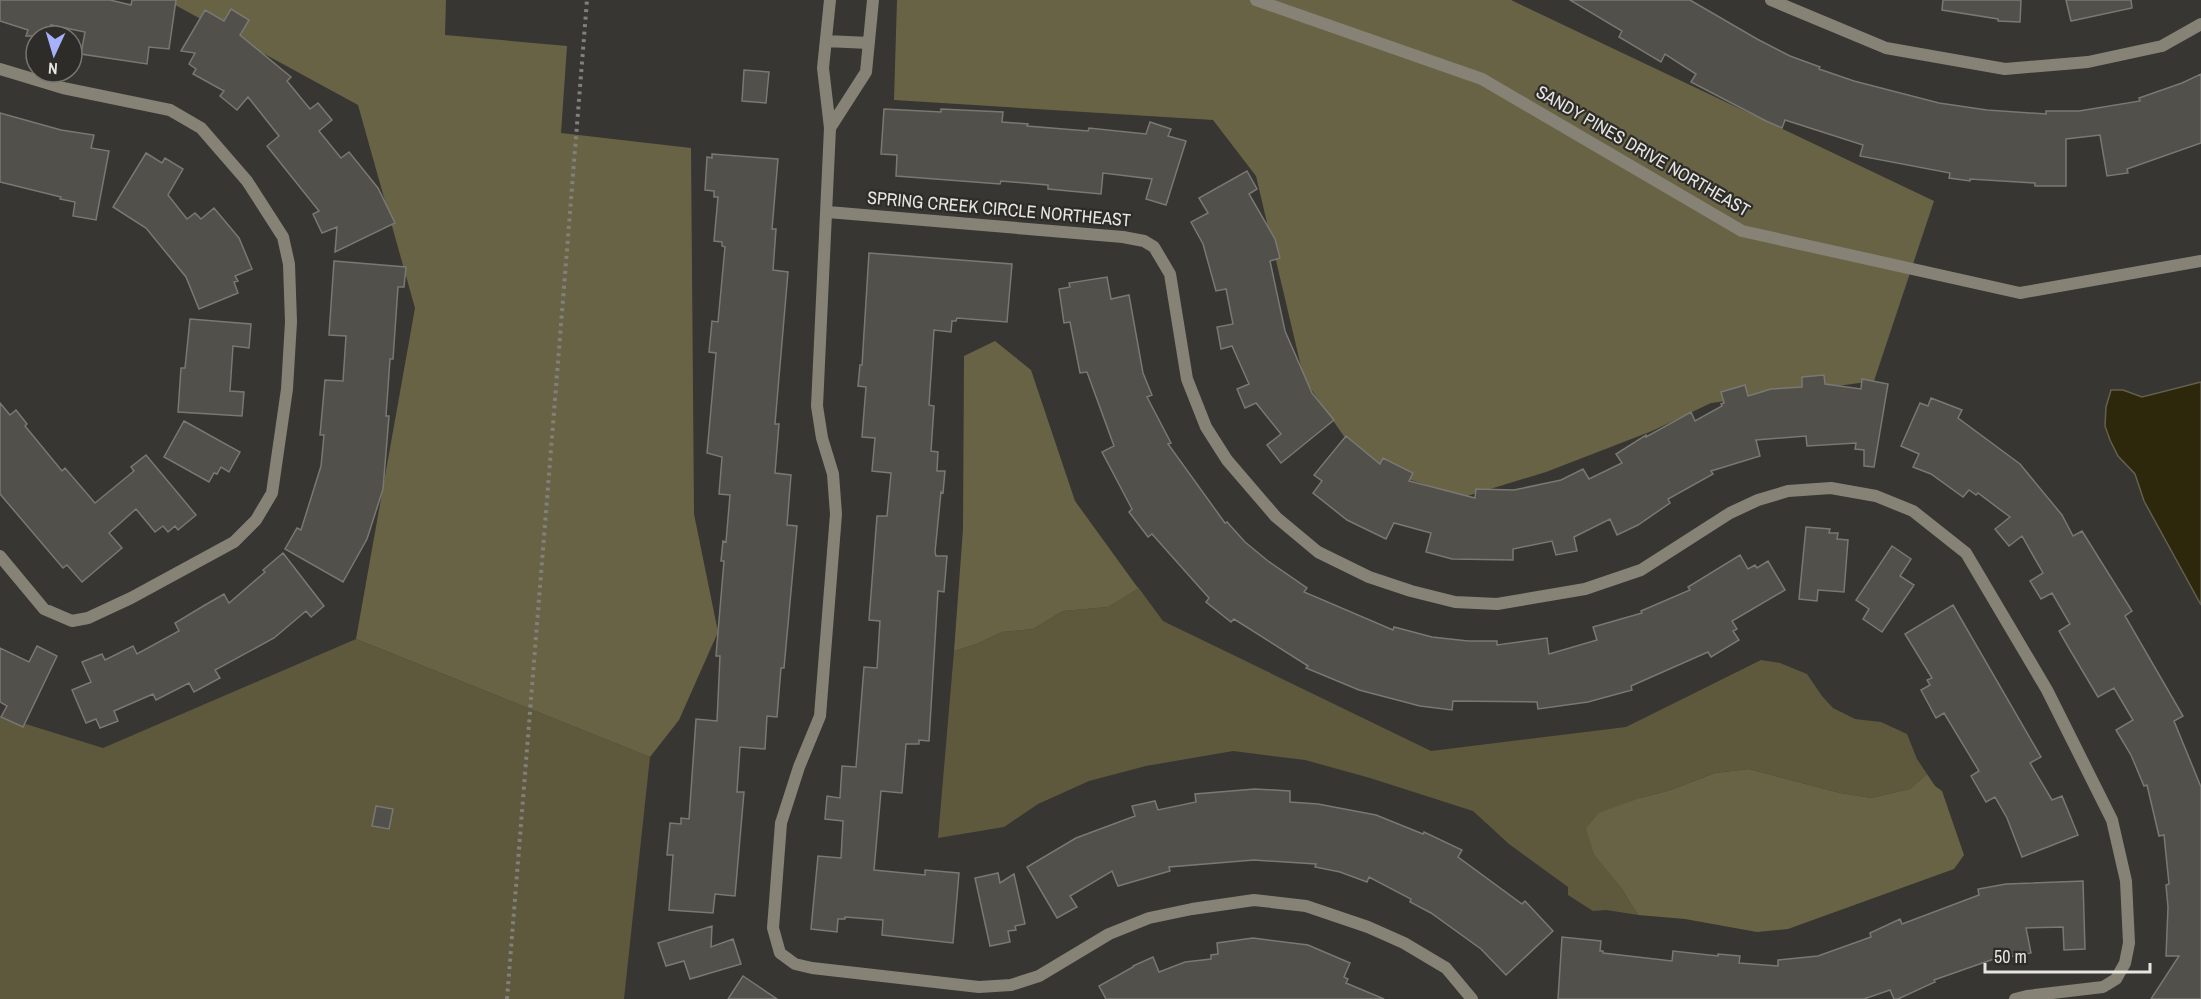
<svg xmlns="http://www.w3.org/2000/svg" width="2201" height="999" font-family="'Archivo Narrow',sans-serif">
	<rect width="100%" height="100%" fill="#373632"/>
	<path fill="#5e583d" d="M 1138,587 L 1163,621 L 1431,751 L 1626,727 L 1761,660 L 1780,663 L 1807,674 L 1822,696 L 1833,708 L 1855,719 L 1881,722 L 1907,734 L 1917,759 L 1927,774 L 1910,789 L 1871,798 L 1840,793 L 1749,769 L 1715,773 L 1671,790 L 1640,798 L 1620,886 L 1638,915 L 1606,910 L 1593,911 L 1568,895 L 1568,887 L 1509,844 L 1473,811 L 1370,778 L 1305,760 L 1233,751 L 1146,766 L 1089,781 L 1038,804 L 1004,827 L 938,838 L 954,651 L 977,644 L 1002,632 L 1033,629 L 1063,611 L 1108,607 Z
		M 356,639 L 650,757 L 624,999 L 0,999 L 0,716 L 103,748 Z"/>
	<path fill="#696346" d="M 166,0 L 446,0 L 445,35 L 567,46 L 561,133 L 691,148 L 694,514 L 718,632 L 679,720 L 650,757 L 356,639 L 415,308 L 358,105 Z
		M 897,0 L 1511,0 L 1934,201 L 1874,381 L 1711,403 L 1652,431 L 1546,472 L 1464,497 L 1364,465 L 1304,379 L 1256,176 L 1213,120 L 894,100 Z
		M 995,341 L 1031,370 L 1075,501 L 1138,588 L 1108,607 L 1063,611 L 1033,629 L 1002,632 L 977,644 L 954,651 L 963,529 L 964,356 Z
		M 1749,769 L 1840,793 L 1871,798 L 1910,789 L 1927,774 L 1935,786 L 1942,791 L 1964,855 L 1954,869 L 1788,929 L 1757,932 L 1685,919 L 1638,915 L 1620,886 L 1594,854 L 1586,828 L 1599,813 L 1640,798 L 1671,790 L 1715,773 Z"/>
	<path fill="#2d270c" stroke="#64604c" stroke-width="1.5" d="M 2201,382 L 2201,605 L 2144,501 L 2135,474 L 2118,456 L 2110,440 L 2105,426 L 2106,407 L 2111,390 L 2123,390 L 2142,397 Z"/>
	<path fill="#51504b" stroke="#797873" stroke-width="1.5" d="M 0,0 L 110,0 L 131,5 L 132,0 L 176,0 L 169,49 L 149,47 L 147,64 L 81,54 L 85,32 L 51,25 L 48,36 L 26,36 L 28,30 L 0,21 Z
		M 1570,0 L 1690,0 L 1757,39 L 1790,56 L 1820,67 L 1819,69 L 1854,81 L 1939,103 L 1987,110 L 2046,114 L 2046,111 L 2079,111 L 2140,101 L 2139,98 L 2182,83 L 2201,74 L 2201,143 L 2127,169 L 2128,173 L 2107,176 L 2100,135 L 2066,139 L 2066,186 L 2035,186 L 2035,183 L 1970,179 L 1970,181 L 1949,178 L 1950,173 L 1860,156 L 1863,145 L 1785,120 L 1782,128 L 1766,121 L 1691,82 L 1696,74 L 1665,54 L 1661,62 L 1619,37 L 1622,31 Z
		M 1943,0 L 2021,0 L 2020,22 L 1998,21 L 1998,19 L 1942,10 Z
		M 2066,0 L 2131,0 L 2132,8 L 2071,21 Z
		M 231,9 L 249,20 L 240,35 L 291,77 L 287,81 L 310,109 L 318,103 L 332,120 L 319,131 L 341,158 L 349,152 L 378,188 L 395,223 L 335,252 L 337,227 L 322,233 L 313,214 L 319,211 L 267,146 L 279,136 L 248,97 L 237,110 L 220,96 L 224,91 L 193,74 L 196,69 L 189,64 L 195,53 L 181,51 L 205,10 L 224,21 Z
		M 744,70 L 769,72 L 766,103 L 742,101 Z
		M 884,109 L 941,112 L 941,109 L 1003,112 L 1002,122 L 1028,124 L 1027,126 L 1088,131 L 1089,128 L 1146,134 L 1150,122 L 1171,129 L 1168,136 L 1186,141 L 1166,205 L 1146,199 L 1152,179 L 1103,173 L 1101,194 L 1048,189 L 1048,185 L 1001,181 L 1000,184 L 896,176 L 897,155 L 881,154 Z
		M 0,113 L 61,130 L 94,135 L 91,148 L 109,151 L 96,220 L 73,216 L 75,202 L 60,199 L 61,197 L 0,182 Z
		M 146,153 L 162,163 L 165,158 L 183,169 L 168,195 L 187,219 L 195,213 L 201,219 L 214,208 L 239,238 L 252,269 L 235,276 L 238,281 L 234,282 L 238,293 L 199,309 L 186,277 L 146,228 L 113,207 Z
		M 712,154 L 778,159 L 772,229 L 776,229 L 773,270 L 788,272 L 775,424 L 779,424 L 775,473 L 791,475 L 787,525 L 797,526 L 784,668 L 781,668 L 777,717 L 767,716 L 765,749 L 740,747 L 737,792 L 744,792 L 735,896 L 715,894 L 713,913 L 669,910 L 673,855 L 667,855 L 670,823 L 681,824 L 681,818 L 689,819 L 696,719 L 717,721 L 720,656 L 716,656 L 724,561 L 721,561 L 723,541 L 726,542 L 730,495 L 719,494 L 722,457 L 707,453 L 716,353 L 709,352 L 712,321 L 718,322 L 725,247 L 722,246 L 722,242 L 714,241 L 718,197 L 714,197 L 714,191 L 705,190 L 707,157 L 712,158 Z
		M 1247,171 L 1257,189 L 1249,194 L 1275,239 L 1280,258 L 1270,261 L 1285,331 L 1312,393 L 1334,420 L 1281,463 L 1267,445 L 1281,434 L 1256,403 L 1245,408 L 1237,389 L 1249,384 L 1232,346 L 1221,349 L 1217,327 L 1233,324 L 1226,289 L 1216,291 L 1203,244 L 1191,222 L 1208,213 L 1199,198 Z
		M 869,253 L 1012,264 L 1007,322 L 957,318 L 956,321 L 952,321 L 951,332 L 934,330 L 929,405 L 934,406 L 931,451 L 938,452 L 937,471 L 945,471 L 943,493 L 941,492 L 935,552 L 936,556 L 947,556 L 944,592 L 938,591 L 929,741 L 919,740 L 919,744 L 906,744 L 902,793 L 881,791 L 874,870 L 925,875 L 925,870 L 959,873 L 953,943 L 882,935 L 883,920 L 845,917 L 845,919 L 838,919 L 837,932 L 811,929 L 818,856 L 841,858 L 843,821 L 825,819 L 827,796 L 840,798 L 842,766 L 856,767 L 864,667 L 877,668 L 880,621 L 869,620 L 877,516 L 887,516 L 891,473 L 872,471 L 875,438 L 862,437 L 866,387 L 858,386 L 860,365 L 862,365 Z
		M 334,261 L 406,267 L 404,287 L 398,287 L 393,359 L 390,359 L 386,416 L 389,416 L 383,489 L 367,539 L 343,582 L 285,549 L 297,528 L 301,530 L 321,466 L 324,435 L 320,435 L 325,380 L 343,381 L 346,336 L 329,335 Z
		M 1107,277 L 1111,299 L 1129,295 L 1143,373 L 1152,395 L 1147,397 L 1171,443 L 1168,444 L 1225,523 L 1227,522 L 1245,542 L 1268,561 L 1307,588 L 1304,592 L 1393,630 L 1394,627 L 1432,637 L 1468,641 L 1497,641 L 1497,645 L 1547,638 L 1549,654 L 1597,640 L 1593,627 L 1642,613 L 1641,611 L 1690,590 L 1688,587 L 1740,555 L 1748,569 L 1755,565 L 1757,568 L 1768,561 L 1785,590 L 1732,621 L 1737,629 L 1733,631 L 1739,640 L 1711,657 L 1708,652 L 1631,686 L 1632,690 L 1588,702 L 1538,709 L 1537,702 L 1453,701 L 1452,710 L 1420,706 L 1359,690 L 1306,668 L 1308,666 L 1234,619 L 1231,622 L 1206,602 L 1209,598 L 1152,534 L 1148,537 L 1129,512 L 1132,509 L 1102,452 L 1114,446 L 1087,372 L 1080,373 L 1070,322 L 1064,323 L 1059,289 L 1070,287 L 1069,283 Z
		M 190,319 L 251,324 L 249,348 L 233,346 L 230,391 L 244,392 L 242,416 L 178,412 L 181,368 L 185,368 Z
		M 1824,375 L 1825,384 L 1861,389 L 1862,379 L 1888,384 L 1874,467 L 1864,466 L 1864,450 L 1855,449 L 1856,443 L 1807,446 L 1806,436 L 1756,440 L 1760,456 L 1711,471 L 1713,474 L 1668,499 L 1670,503 L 1638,525 L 1617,535 L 1610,519 L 1574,537 L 1577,551 L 1556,555 L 1552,541 L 1513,549 L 1513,560 L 1452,559 L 1426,552 L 1431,533 L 1394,523 L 1386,539 L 1347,520 L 1313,493 L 1322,481 L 1314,475 L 1346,436 L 1380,464 L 1383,458 L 1413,473 L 1409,481 L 1475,498 L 1476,489 L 1514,490 L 1561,480 L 1583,469 L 1589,479 L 1622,463 L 1616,454 L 1646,435 L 1646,437 L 1691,412 L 1695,421 L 1722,406 L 1721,404 L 1724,403 L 1721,392 L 1745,385 L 1748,396 L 1771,389 L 1802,387 L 1802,377 Z
		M 1931,398 L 1962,410 L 1958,418 L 2020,464 L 2062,515 L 2073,536 L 2082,531 L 2132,611 L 2125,616 L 2183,716 L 2174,721 L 2201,787 L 2201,999 L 2151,999 L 2179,956 L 2166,956 L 2168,907 L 2166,885 L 2169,884 L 2164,835 L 2159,836 L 2147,785 L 2144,786 L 2131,755 L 2116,730 L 2133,720 L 2114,688 L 2098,697 L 2070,650 L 2059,631 L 2070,624 L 2052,593 L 2041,599 L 2030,581 L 2043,573 L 2022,536 L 2009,546 L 1995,529 L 2010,517 L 1978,493 L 1976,495 L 1969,490 L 1963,497 L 1931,474 L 1913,467 L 1919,454 L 1901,446 L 1920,403 L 1928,406 Z
		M 0,403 L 10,415 L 16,410 L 27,424 L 25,426 L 62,471 L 65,468 L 95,503 L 134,471 L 131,467 L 146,455 L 196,515 L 178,530 L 175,526 L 168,532 L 163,526 L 155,532 L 136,509 L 109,533 L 122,548 L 82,582 L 67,565 L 63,568 L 0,494 Z
		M 184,421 L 240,452 L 229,472 L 221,467 L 217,474 L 214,473 L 209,482 L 164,457 Z
		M 1806,527 L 1830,529 L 1829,533 L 1838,533 L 1837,539 L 1848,540 L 1844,592 L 1818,590 L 1817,601 L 1799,599 Z
		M 1892,546 L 1911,559 L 1900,576 L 1914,585 L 1882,632 L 1863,619 L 1869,609 L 1856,600 Z
		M 283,553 L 324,606 L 311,617 L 306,611 L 274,638 L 215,670 L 220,678 L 194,692 L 189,683 L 156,700 L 153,694 L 114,711 L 118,721 L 100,728 L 96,719 L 86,723 L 72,690 L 91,682 L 82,662 L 102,654 L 105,660 L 133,646 L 137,654 L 179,631 L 175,623 L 205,605 L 224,594 L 229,603 L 265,572 L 263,570 Z
		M 1953,605 L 2041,757 L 2030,763 L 2052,800 L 2062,796 L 2078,835 L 2022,857 L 2007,818 L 1995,797 L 1986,802 L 1971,776 L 1979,771 L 1944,713 L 1936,718 L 1921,690 L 1930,685 L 1927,680 L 1932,678 L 1905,634 Z
		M 37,646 L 57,656 L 23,727 L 1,717 L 7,706 L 0,702 L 0,648 L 29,662 Z
		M 1255,789 L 1290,791 L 1290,802 L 1318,804 L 1376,815 L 1423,834 L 1424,832 L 1462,850 L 1458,857 L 1522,904 L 1525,901 L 1553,931 L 1506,975 L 1481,949 L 1431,913 L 1410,902 L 1411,899 L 1369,877 L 1367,882 L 1340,872 L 1315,867 L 1316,864 L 1254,860 L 1169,867 L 1170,871 L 1118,886 L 1112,871 L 1070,896 L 1077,907 L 1057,918 L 1027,867 L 1076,838 L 1135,816 L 1132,806 L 1155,801 L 1158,810 L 1196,802 L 1195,794 Z
		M 376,806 L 393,809 L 389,829 L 372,826 Z
		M 998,873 L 1000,883 L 1014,874 L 1025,924 L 1015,926 L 1016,930 L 1008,931 L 1010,942 L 990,946 L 975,878 Z
		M 2083,881 L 2085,949 L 2064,950 L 2063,927 L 2026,928 L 2031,953 L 2009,957 L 2008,954 L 1934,980 L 1935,982 L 1898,999 L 1894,999 L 1890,990 L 1864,999 L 1558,999 L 1562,937 L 1601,941 L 1600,951 L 1603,951 L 1603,953 L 1672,961 L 1673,951 L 1718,956 L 1718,954 L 1740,956 L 1739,963 L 1778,966 L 1778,960 L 1818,956 L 1871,937 L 1870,933 L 1900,919 L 1902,924 L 1979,895 L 1978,889 L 2006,884 Z
		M 712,926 L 711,947 L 733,939 L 741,964 L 690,979 L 684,961 L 666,966 L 658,943 Z
		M 1253,938 L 1308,945 L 1350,963 L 1344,977 L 1348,979 L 1346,983 L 1384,999 L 1106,999 L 1099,986 L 1133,967 L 1133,966 L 1153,957 L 1159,972 L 1185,962 L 1211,959 L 1211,955 L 1218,954 L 1217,943 Z
		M 743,976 L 777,999 L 728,999 Z"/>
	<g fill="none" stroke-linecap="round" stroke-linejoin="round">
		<path stroke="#81807c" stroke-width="4" stroke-dasharray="3 4.5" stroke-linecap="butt" d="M 507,999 L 587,0"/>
		<path stroke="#868376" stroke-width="12" d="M 830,0 L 823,68 L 830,128 L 817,406 L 822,438 L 833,474 L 836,514 L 820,716 L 799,767 L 781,823 L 773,928 L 780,953 L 795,964 L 812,968 L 979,987 L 1011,985 L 1039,976 L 1109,934 L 1149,918 L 1192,909 L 1254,900 L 1306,906 L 1368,927 L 1404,943 L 1446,968 L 1472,999
			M 1256,0 L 1482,79 L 1742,231 L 2020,293 L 2201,261
			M 1771,0 L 1886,48 L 2005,69 L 2088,62 L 2162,46 L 2201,24
			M 826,41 L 869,43
			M 0,69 L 63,88 L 170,110 L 201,128 L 247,181 L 283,237 L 289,264 L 291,322 L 287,389 L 272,493 L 256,520 L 234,542 L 131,598 L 88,618 L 72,621 L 44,609 L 0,556
			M 830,128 L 866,72 L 873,0
			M 828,212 L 1123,237 L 1144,241 L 1154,247 L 1170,274 L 1187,379 L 1206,427 L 1227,460 L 1276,517 L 1318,552 L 1369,577 L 1411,591 L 1455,602 L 1497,604 L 1585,589 L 1641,570 L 1730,513 L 1758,500 L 1788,491 L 1831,488 L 1876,496 L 1913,511 L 1966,553 L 2047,690 L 2112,820 L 2126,881 L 2129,943 L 2125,963 L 2116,979 L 2103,987 L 2027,996 L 2015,999"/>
	</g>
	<g text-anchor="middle" stroke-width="4.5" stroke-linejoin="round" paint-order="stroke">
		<g font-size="18" fill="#e6e5e2" stroke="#2d2c28">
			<text transform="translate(1643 151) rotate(30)" y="6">SANDY PINES DRIVE NORTHEAST</text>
			<text transform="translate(999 209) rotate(5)" y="6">SPRING CREEK CIRCLE NORTHEAST</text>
		</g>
	</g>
	<g transform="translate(54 54) rotate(184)"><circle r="28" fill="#2d2c28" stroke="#777672" stroke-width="1.5"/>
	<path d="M0-4.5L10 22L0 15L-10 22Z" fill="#a6b1fc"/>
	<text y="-9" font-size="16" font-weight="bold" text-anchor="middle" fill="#e6e5e2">N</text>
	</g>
	<path d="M1985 963v9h165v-9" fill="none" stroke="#e6e5e2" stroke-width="3"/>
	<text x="1994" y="963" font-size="18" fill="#e6e5e2" stroke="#2d2c28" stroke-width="4.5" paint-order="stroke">50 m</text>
</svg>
